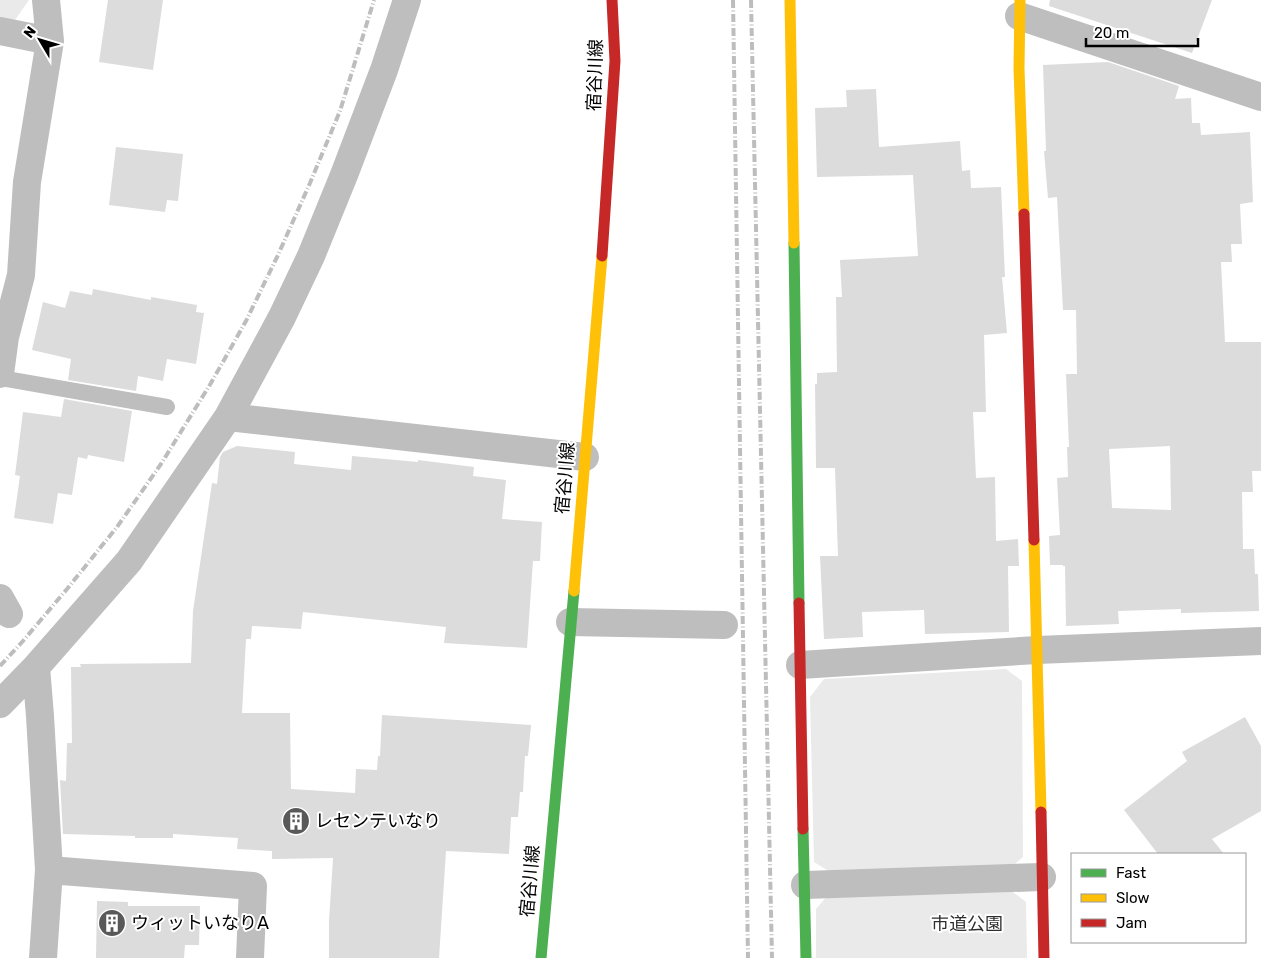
<svg xmlns="http://www.w3.org/2000/svg" width="1261" height="958" font-family="Rubik,'Noto Sans JP',sans-serif">
	<rect width="100%" height="100%" fill="#fff"/>
	<path fill="#eaeaea" d="M 0,0 L 29,0 L 15,20 L 0,18 Z
		M 1006,669 L 1022,681 L 1023,857 L 1009,869 L 830,872 L 814,862 L 810,697 L 824,679 Z
		M 1009,889 L 1026,902 L 1027,958 L 816,958 L 816,909 L 829,894 Z"/>
	<path fill="#dcdcdc" fill-rule="evenodd" d="M 108,0 L 163,0 L 153,70 L 99,62 Z
		M 1050,0 L 1212,0 L 1192,53 L 1049,6 Z
		M 1108,62 L 1179,86 L 1175,99 L 1191,98 L 1192,123 L 1200,123 L 1201,135 L 1250,132 L 1253,202 L 1240,204 L 1242,244 L 1231,244 L 1232,262 L 1221,262 L 1225,342 L 1261,342 L 1261,471 L 1252,471 L 1253,492 L 1242,492 L 1243,549 L 1254,549 L 1255,574 L 1258,574 L 1259,611 L 1181,613 L 1181,609 L 1118,611 L 1119,624 L 1066,626 L 1065,566 L 1063,566 L 1063,565 L 1050,565 L 1049,536 L 1060,535 L 1057,478 L 1068,477 L 1067,447 L 1069,447 L 1066,374 L 1077,374 L 1076,310 L 1063,310 L 1057,197 L 1048,198 L 1044,151 L 1046,151 L 1043,65 ZM 1170,446 L 1171,510 L 1112,508 L 1109,449 Z
		M 876,89 L 879,147 L 960,141 L 962,171 L 970,170 L 971,188 L 1001,187 L 1005,277 L 1002,277 L 1007,333 L 984,335 L 986,412 L 973,412 L 976,478 L 995,477 L 996,541 L 1018,539 L 1019,566 L 1008,566 L 1009,632 L 925,634 L 924,610 L 862,612 L 863,637 L 824,639 L 820,556 L 838,556 L 835,468 L 816,468 L 815,384 L 817,384 L 817,373 L 837,372 L 836,297 L 842,297 L 840,260 L 918,256 L 913,175 L 817,177 L 815,108 L 847,107 L 846,90 Z
		M 116,147 L 183,154 L 178,201 L 167,200 L 165,212 L 109,205 Z
		M 93,289 L 151,300 L 151,297 L 197,305 L 196,312 L 204,313 L 196,364 L 167,359 L 163,381 L 138,376 L 136,391 L 68,380 L 71,359 L 32,350 L 43,302 L 65,308 L 70,291 L 92,295 Z
		M 64,399 L 132,411 L 124,462 L 88,455 L 87,459 L 78,457 L 72,495 L 58,493 L 53,524 L 14,518 L 20,476 L 15,475 L 23,412 L 61,417 Z
		M 237,446 L 295,452 L 294,464 L 351,470 L 352,456 L 418,462 L 418,460 L 474,467 L 473,476 L 506,480 L 502,519 L 542,522 L 540,561 L 533,561 L 527,648 L 444,643 L 446,627 L 303,612 L 301,629 L 252,626 L 251,639 L 246,639 L 242,713 L 290,713 L 291,789 L 355,793 L 356,769 L 377,770 L 378,756 L 380,756 L 382,715 L 531,725 L 528,756 L 525,756 L 523,792 L 520,792 L 518,817 L 511,817 L 509,854 L 446,851 L 439,958 L 329,958 L 329,921 L 333,858 L 272,859 L 272,851 L 237,849 L 238,838 L 173,834 L 173,838 L 135,838 L 135,836 L 63,834 L 60,780 L 66,781 L 67,743 L 72,743 L 71,667 L 81,667 L 80,664 L 191,663 L 193,611 L 212,483 L 217,484 L 220,457 L 223,452 Z
		M 1245,717 L 1261,746 L 1261,811 L 1212,839 L 1224,854 L 1158,854 L 1124,810 L 1187,761 L 1182,752 Z
		M 97,901 L 128,902 L 128,906 L 200,906 L 199,945 L 185,945 L 184,958 L 96,958 Z"/>
	<g fill="none" stroke-linecap="round" stroke-linejoin="round">
		<path stroke="#bebebe" stroke-width="16" d="M 0,378 L 167,407"/>
		<path stroke="#bebebe" stroke-width="28" d="M 1019,16 L 1261,97
			M 0,31 L 50,41
			M 0,374 L 5,337 L 21,275 L 27,182 L 50,41 L 46,0
			M 228,417 L 585,457
			M 0,598 L 9,614
			M 570,622 L 724,625
			M 800,665 L 1037,650 L 1261,641
			M 36,667 L 40,716 L 49,870 L 43,958
			M 0,704 L 36,667 L 129,561 L 228,417 L 282,317 L 311,256 L 344,175 L 384,70 L 407,0
			M 49,870 L 253,886 L 250,958
			M 805,885 L 1042,877"/>
		<path stroke="#4caf50" stroke-width="11" d="M 794,243 L 799,603
			M 803,829 L 806,958
			M 541,958 L 574,591"/>
		<path stroke="#ffc107" stroke-width="11" d="M 790,0 L 794,243
			M 1020,0 L 1019,68 L 1024,214
			M 1034,540 L 1041,812
			M 574,591 L 602,256"/>
		<path stroke="#c62828" stroke-width="11" d="M 1024,214 L 1034,540
			M 602,256 L 615,61 L 612,0
			M 799,603 L 803,829
			M 1041,812 L 1044,958"/>
		<path stroke="#bdbdbd" stroke-width="4" stroke-dasharray="8 2.5 1 2.5" stroke-linecap="butt" d="M 733,0 L 748,958
			M 751,0 L 772,958
			M 0,666 L 23,641 L 67,589 L 117,527 L 161,464 L 211,383 L 246,321 L 278,255 L 310,183 L 340,111 L 374,0"/>
	</g>
	<defs>
		<g id="building-disc" transform="scale(1.4375)"><circle r="9.5" fill="#595959" stroke="#fff"/><path d="M-4-6H4V6H1V3H-1V6H-4ZM-2.5-4.3h1.7v1.8h-1.7ZM.8-4.3h1.7v1.8H.8ZM-2.5-1h1.7V.8h-1.7ZM.8-1h1.7V.8H.8Z" fill="#fff"/></g>
	</defs>
	<g fill-rule="evenodd">
		<use href="#building-disc" x="296" y="821"/>
		<use href="#building-disc" x="112" y="923"/>
	</g>
	<g text-anchor="middle" stroke-width="4" stroke-linejoin="round" paint-order="stroke">
		<g font-size="18" fill="#000" stroke="#fff">
			<text transform="translate(595 75) rotate(-88)" y="6">宿谷川線</text>
			<text transform="translate(565 478) rotate(-85)" y="6">宿谷川線</text>
			<text transform="translate(530 881) rotate(-85)" y="6">宿谷川線</text>
		</g>
		<g font-size="18" fill="#000" stroke="#fff" text-anchor="start">
			<text x="315" y="827">レセンテいなり</text>
			<text x="131" y="929">ウィットいなりA</text>
		</g>
		<g font-size="18" fill="#2f2f2f" stroke="#fff">
			<text x="967" y="930">市道公園</text>
		</g>
	</g>
	<rect x="1071" y="853" width="175" height="90" fill="#ffffff" stroke="#999999"/>
	<rect x="1081" y="869" width="25" height="8" fill="#4caf50" stroke="#999999"/>
	<text x="1116" y="878" font-size="15" fill="#000000">Fast</text>
	<rect x="1081" y="894" width="25" height="8" fill="#ffc107" stroke="#999999"/>
	<text x="1116" y="903" font-size="15" fill="#000000">Slow</text>
	<rect x="1081" y="919" width="25" height="8" fill="#c62828" stroke="#999999"/>
	<text x="1116" y="928" font-size="15" fill="#000000">Jam</text>
	<g transform="translate(40 40) rotate(308)" stroke="#ffffff" stroke-width="4" paint-order="stroke">
	<path d="M0-4L9 19L0 12L-9 19Z" fill="#000000"/>
	<text y="-8" font-size="14" font-weight="bold" text-anchor="middle" fill="#000000">N</text>
	</g>
	<path d="M1086 38v8h112v-8" fill="none" stroke="#000000" stroke-width="2.5"/>
	<text x="1094" y="38" font-size="15" fill="#000000" stroke="#ffffff" stroke-width="4" paint-order="stroke">20 m</text>
</svg>
